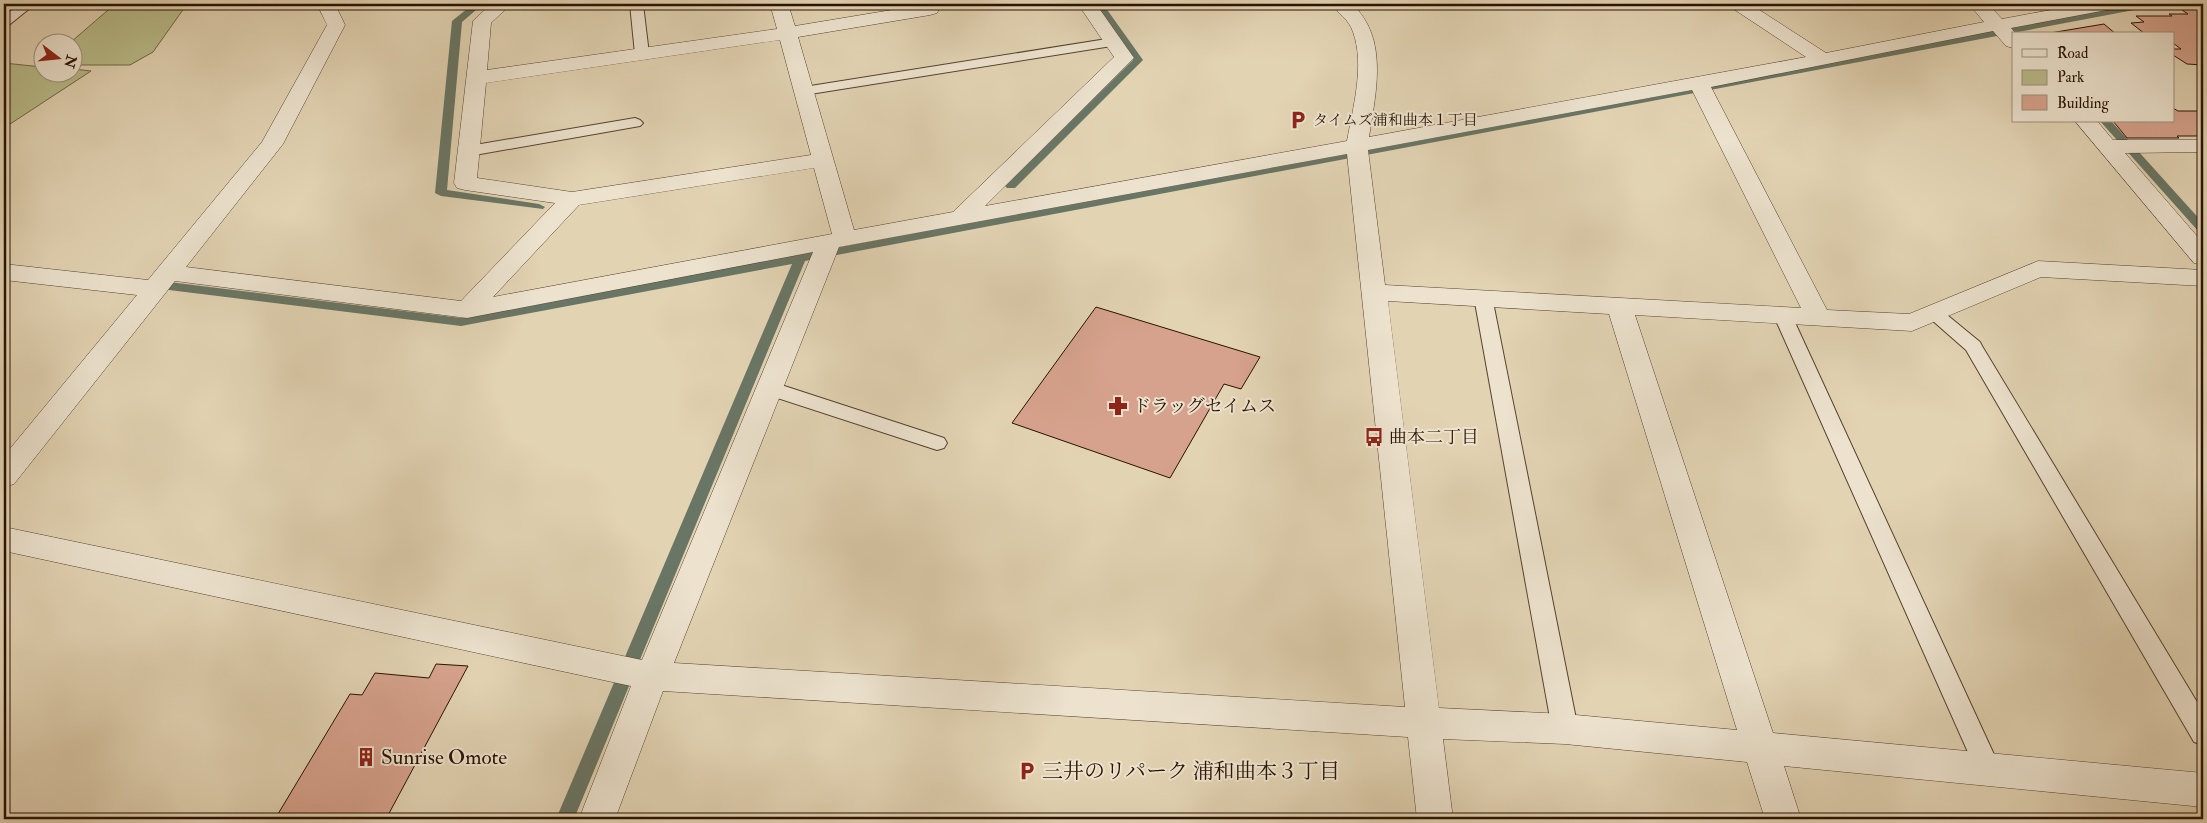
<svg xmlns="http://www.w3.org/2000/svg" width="2207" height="823" font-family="'IM FELL Double Pica','Noto Serif JP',serif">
	<rect width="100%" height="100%" fill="#e2d3b3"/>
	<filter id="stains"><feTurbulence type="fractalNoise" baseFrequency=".004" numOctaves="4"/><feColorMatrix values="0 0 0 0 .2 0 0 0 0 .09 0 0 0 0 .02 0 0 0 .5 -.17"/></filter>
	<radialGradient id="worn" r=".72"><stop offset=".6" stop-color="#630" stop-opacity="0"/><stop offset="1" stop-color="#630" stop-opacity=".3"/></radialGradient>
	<path fill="#b8bb89" stroke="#706644" d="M 115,4 L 187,4 L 153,52 L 130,65 L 73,65 L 71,42 Z
		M 4,63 L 42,67 L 42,72 L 72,72 L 73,69 L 91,71 L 4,128 Z"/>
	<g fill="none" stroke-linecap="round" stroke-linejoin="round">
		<path fill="#697665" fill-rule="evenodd" d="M 473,4 L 483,4 L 462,22 L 447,190 L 539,204 L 545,207 L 543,209 L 441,196 L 435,193 L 452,21 Z
			M 1095,4 L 1103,4 L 1143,60 L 1015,188 L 1007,188 L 1005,186 L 1007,184 L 1133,60 Z
			M 2137,4 L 2155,4 L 2150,7 L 805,261 L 574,819 L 556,819 L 792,264 L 461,326 L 169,290 L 163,286 L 169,282 L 461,318 Z
			M 2100,121 L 2111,121 L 2203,223 L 2203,233 L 2199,232 Z"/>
	</g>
	<path fill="#d6a28d" stroke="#281200" d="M 2203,4 L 2203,65 L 2187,64 L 2173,55 L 2173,49 L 2181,49 L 2173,43 L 2173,34 L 2145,34 L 2131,23 L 2144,22 L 2136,16 L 2172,16 L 2169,14 L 2188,14 L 2182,10 Z
		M 2104,24 L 2116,34 L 2044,34 Z
		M 2173,108 L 2178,111 L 2203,111 L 2203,136 L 2177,136 L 2179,138 L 2127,138 L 2113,121 L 2173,121 Z
		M 1096,307 L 1260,357 L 1241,389 L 1224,384 L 1170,478 L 1012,423 Z
		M 436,664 L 468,666 L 386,819 L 275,819 L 350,694 L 362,695 L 375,673 L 429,678 Z"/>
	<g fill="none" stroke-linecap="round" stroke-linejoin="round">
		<g stroke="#56422d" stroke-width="2">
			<path id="service" d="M 20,4 L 35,4 L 9,25 L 4,26 L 4,16 Z
				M 630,4 L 643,4 L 649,54 L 647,57 L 637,57 L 635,54 Z
				M 1113,38 L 1118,39 L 1120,42 L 1118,45 L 804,95 L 799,94 L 797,91 L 799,88 L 804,87 Z
				M 635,118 L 640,120 L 643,123 L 640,126 L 469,156 L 463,154 L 461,151 L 463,148 L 469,146 Z
				M 1483,291 L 1489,293 L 1492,297 L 1578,729 L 1574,737 L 1565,740 L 1556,737 L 1552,729 L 1474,297 L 1477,293 Z
				M 1934,308 L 1941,310 L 1980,342 L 1982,346 L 2203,712 L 2203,745 L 2194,742 L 1966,350 L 1925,314 L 1927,310 Z
				M 1783,310 L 1790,312 L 1792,316 L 1997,761 L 2001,769 L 1997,777 L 1988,781 L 1979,777 L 1774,316 L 1776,312 Z
				M 769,381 L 944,438 L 947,443 L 944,448 L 937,450 L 762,393 L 759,388 L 762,383 Z"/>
		</g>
		<g stroke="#56422d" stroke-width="1">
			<path id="minor" d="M 317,4 L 335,4 L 345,25 L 283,144 L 186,267 L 461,301 L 555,203 L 465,190 L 457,188 L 454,183 L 473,21 L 491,4 L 511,4 L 491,23 L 487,70 L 777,29 L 770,4 L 788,4 L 795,26 L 928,4 L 937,5 L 939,9 L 937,13 L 930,15 L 798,37 L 854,230 L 953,212 L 1114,57 L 1078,4 L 1096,4 L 1134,58 L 985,206 L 1347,141 C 1353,107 1365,65 1353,32 C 1349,19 1338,14 1332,4 L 1352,4 C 1389,38 1376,92 1369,137 L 1806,57 L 1732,8 L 1729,4 L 1750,4 L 1826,53 L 1984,22 L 1969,4 L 1988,4 L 2002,19 L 2083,4 L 2121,4 L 2118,8 L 2112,9 L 2011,28 L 2016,34 L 2013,34 L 2013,48 L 2006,46 L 1993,31 L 1711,87 L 1827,310 L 1909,314 L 2038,261 L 2203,270 L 2203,286 L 2041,277 L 1912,331 L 1635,315 L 1773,733 L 2203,773 L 2203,807 L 1784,766 L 1801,819 L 1765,819 L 1747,762 L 1565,744 L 1443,739 L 1453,819 L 1417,819 L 1408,737 L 663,691 L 615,819 L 579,819 L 631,686 L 4,551 L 4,527 L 642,660 L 813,252 L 467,318 L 175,281 L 14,484 L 4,487 L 4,456 L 137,295 L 4,280 L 4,264 L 148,280 L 262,142 L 327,25 ZM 780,40 L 811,155 L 572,192 L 477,178 L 486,83 ZM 1692,90 L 1801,308 L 1385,285 L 1368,150 ZM 1347,154 L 1405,707 L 674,663 L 839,247 ZM 814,168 L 832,234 L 493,297 L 579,205 ZM 1388,301 L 1609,314 L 1737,730 L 1565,714 L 1439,708 Z
				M 2075,121 L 2097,121 L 2113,140 L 2203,140 L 2203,152 L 2125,153 L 2203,243 L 2203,265 L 2194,263 Z"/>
		</g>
		<use href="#service" fill="#ece2ce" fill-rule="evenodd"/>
		<use href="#minor" fill="#ece2ce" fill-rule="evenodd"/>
	</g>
	<defs>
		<g id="parking-bare" transform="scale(1.5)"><path d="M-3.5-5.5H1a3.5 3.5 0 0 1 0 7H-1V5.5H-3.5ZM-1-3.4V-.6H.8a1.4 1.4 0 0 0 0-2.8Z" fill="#8f2418" stroke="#ece2ce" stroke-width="2.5" paint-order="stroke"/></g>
		<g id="pharmacy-bare" transform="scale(1.5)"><path d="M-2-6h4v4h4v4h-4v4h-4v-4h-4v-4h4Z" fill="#8f2418" stroke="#ece2ce" stroke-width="2.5" paint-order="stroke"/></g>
		<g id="bus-bare" transform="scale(1.5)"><path d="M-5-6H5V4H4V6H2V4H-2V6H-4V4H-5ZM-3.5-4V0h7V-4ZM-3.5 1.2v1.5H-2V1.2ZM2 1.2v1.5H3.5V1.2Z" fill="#8f2418" stroke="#ece2ce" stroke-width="2.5" paint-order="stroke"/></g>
		<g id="building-bare" transform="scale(1.5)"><path d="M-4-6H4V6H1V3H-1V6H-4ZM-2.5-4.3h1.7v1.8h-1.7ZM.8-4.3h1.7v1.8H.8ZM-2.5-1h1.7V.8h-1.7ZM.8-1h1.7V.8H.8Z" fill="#8f2418" stroke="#ece2ce" stroke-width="2.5" paint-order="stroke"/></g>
	</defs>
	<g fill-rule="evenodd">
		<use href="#parking-bare" x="1298" y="120"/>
		<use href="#pharmacy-bare" x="1118" y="406"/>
		<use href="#bus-bare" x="1374" y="437"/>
		<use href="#building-bare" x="366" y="757"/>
		<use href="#parking-bare" x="1027" y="771"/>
	</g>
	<g text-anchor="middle" stroke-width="4" stroke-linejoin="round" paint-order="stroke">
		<g font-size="15" fill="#281200" stroke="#ece2ce" text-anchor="start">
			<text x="1313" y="125">タイムズ浦和曲本１丁目</text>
		</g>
		<g font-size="18" fill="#281200" stroke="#ece2ce" text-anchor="start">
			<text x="1133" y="412">ドラッグセイムス</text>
			<text x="1389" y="443">曲本二丁目</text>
		</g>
		<g font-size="21" fill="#281200" stroke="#ece2ce" text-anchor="start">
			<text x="381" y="764">Sunrise Omote</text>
			<text x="1042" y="778">三井のリパーク 浦和曲本３丁目</text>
		</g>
	</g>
	<rect width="2207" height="823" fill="none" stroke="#e2d3b3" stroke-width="20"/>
	<rect x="5" y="5" width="2197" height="813" fill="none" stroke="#281200" stroke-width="2.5"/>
	<rect x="10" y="10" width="2187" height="803" fill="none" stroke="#281200"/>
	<rect x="2012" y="32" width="162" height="90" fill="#ece2ce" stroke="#9e8f7c"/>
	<rect x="2022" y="49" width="25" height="8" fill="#ece2ce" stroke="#9e8f7c"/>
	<text x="2057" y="58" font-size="15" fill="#281200">Road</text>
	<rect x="2022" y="70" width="25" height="15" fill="#b8bb89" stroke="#9e8f7c"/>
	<text x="2057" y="82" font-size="15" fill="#281200">Park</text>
	<rect x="2022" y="95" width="25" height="15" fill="#d6a28d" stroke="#9e8f7c"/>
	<text x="2057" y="108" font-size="15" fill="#281200">Building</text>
	<g transform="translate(58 58) rotate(106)"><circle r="24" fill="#ece2ce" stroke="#9e8f7c"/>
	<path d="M0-4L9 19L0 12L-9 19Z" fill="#8f2418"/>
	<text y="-8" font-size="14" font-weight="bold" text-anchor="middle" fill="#281200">N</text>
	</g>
	<rect width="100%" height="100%" filter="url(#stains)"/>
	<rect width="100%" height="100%" fill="url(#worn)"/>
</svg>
